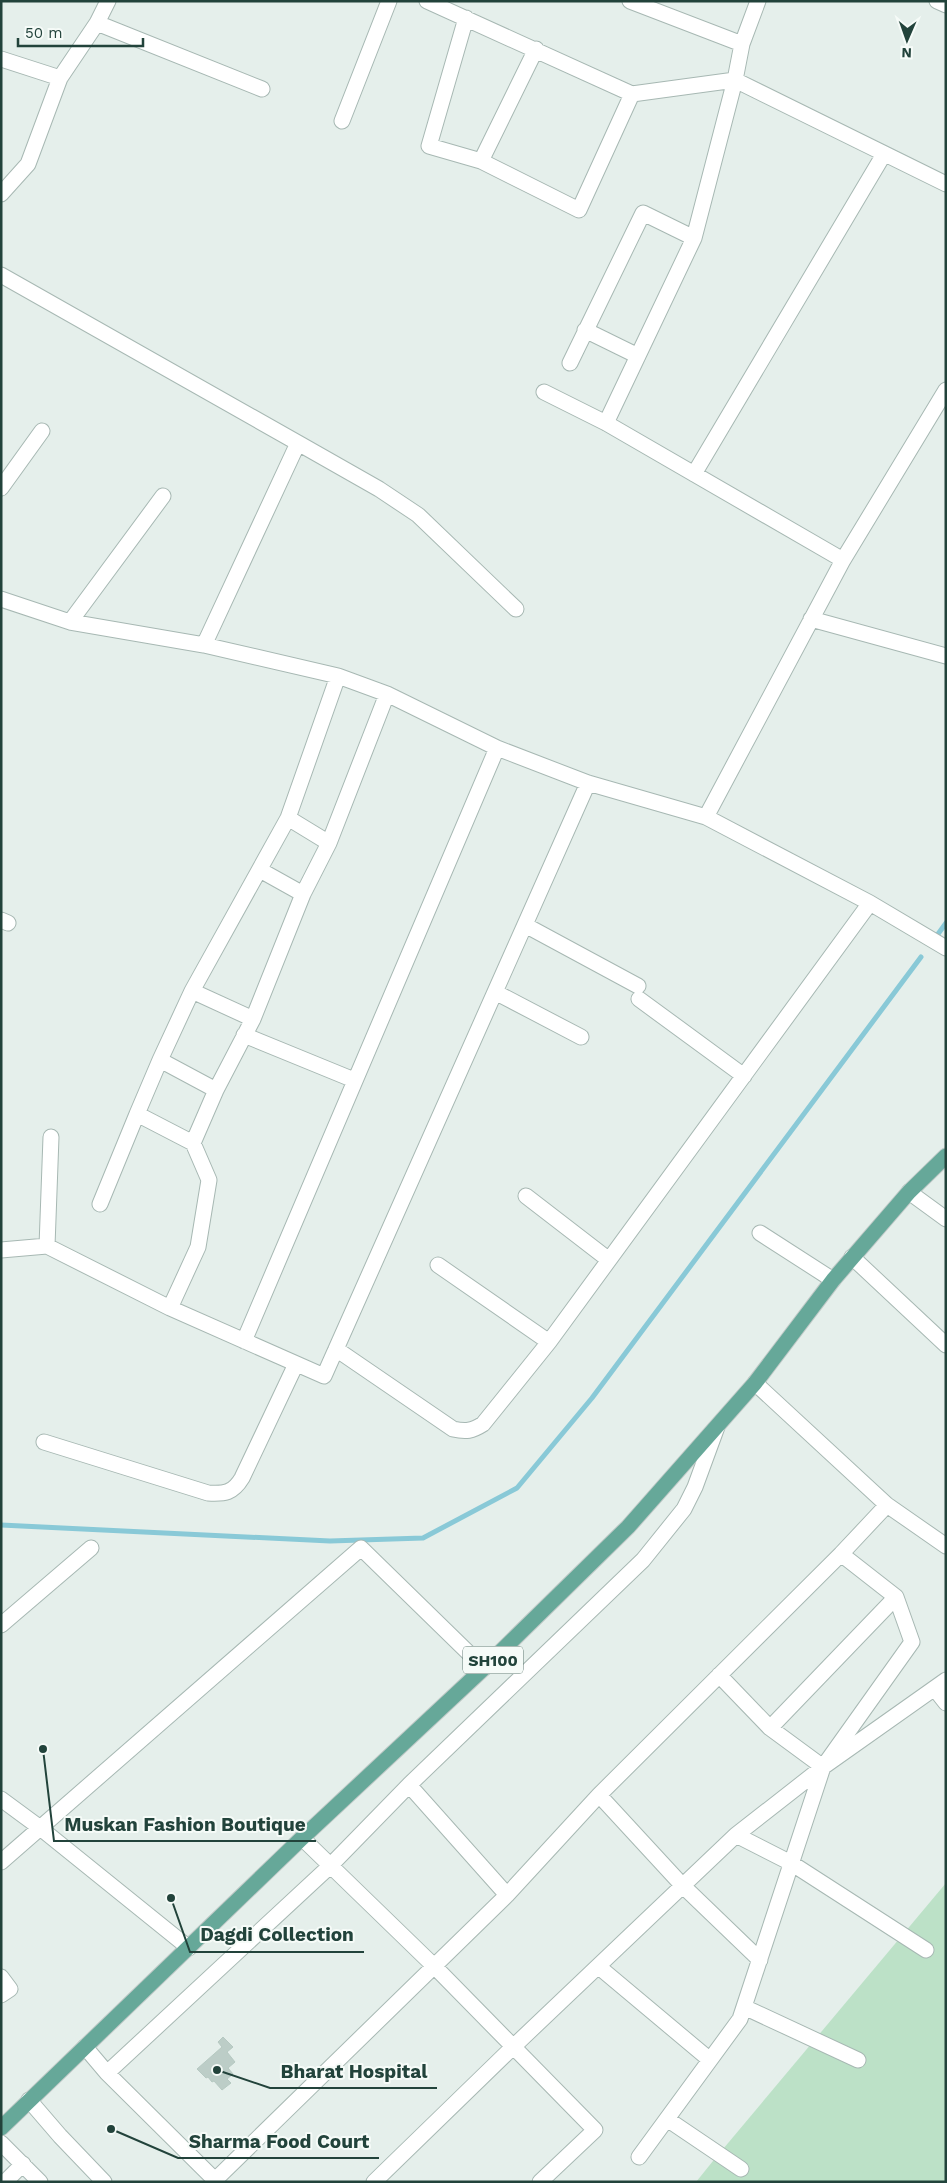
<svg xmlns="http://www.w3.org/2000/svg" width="947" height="2183" font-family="'Work Sans',sans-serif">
	<rect width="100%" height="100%" fill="#e5efeb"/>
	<path fill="#bce1c7" d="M 946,1883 L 946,2182 L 696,2182 L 713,2161 Z"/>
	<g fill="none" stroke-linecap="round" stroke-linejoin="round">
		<path stroke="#89c9d7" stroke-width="5" d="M 938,934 L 946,923
			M 1,1525 L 330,1541 L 423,1538 L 517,1488 L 592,1398 L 921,957"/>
	</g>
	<path fill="#bccdc7" stroke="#b6c9c2" d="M 223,2037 L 233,2047 L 227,2052 L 235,2062 L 228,2068 L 233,2074 L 227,2079 L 231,2083 L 222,2090 L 214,2081 L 212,2082 L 208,2077 L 206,2078 L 197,2069 L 222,2047 L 218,2042 Z"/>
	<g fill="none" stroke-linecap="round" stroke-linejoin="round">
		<g stroke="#a7b8b3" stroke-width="17">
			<path id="minor" d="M 427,1 L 632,94
				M 630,1 L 742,44
				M 758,1 L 742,44 L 735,80 L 946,184
				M 937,1 L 946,5
				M 466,18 L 429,146 L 481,161 L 579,210 L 632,94 L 735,80 L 694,238 L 606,423
				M 97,23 L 262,89
				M 1,59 L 60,78
				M 342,121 L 389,1
				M 481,161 L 536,49
				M 1,194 L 28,164 L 60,78 L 97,23 L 108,1
				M 1,275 L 298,443 L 204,645
				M 585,330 L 638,356
				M 570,363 L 643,213 L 694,238
				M 544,392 L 606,423 L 843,560
				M 298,443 L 379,489 L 418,515 L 516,609
				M 694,474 L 884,154
				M 1,488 L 42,431
				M 1,599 L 70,622 L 204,645 L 338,676 L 387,694 L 497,748 L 588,783 L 706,817 L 870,903 L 946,948
				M 811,619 L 946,656
				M 70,622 L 163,496
				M 706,817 L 843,560 L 946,390
				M 288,818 L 338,676
				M 329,843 L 387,694
				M 1,920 L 8,923
				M 525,925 L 638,986
				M 192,991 L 288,818 L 329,843 L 303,894
				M 495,992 L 581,1037
				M 639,999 L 744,1076
				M 253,1019 L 303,894 L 260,870
				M 244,1035 L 354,1080
				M 160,1060 L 192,991 L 253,1019 L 216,1090
				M 137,1114 L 160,1060 L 216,1090 L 193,1143
				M 909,1192 L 946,1219
				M 526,1196 L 609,1260
				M 100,1204 L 137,1114 L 193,1143 L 209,1180 L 198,1247 L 170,1308
				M 760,1233 L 833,1280
				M 47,1246 L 51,1137
				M 1,1250 L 47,1246 L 170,1308 L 324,1376 L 588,783
				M 852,1257 L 946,1345
				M 438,1265 L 549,1342 L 870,903
				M 244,1341 L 497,748
				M 336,1349 L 453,1429 C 466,1432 472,1431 483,1424 L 549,1342
				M 755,1383 L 887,1505 L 946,1546
				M 44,1442 L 208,1493 C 225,1494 233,1493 242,1478 L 296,1364
				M 1,1625 L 91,1548
				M 719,1675 L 770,1728 L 823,1767
				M 935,1689 L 946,1703
				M 770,1728 L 896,1597
				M 409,1785 L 507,1895
				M 599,1795 L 682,1885 L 760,1960
				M 1,1799 L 39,1827 L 189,1948
				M 736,1835 L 791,1863 L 926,1950
				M 302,1838 L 434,1966 L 595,2130 L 540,2182
				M 1,1862 L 361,1548 L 484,1668
				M 599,1967 L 710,2060
				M 1,1977 L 10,1989 L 1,1995
				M 744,2007 L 858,2060
				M 85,2047 L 107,2073 L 215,2180
				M 107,2073 L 329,1867 L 409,1785 L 643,1560 L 684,1509 L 695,1487 L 717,1427
				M 29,2100 L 60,2136 L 104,2182
				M 667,2119 L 741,2169
				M 1,2143 L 40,2182
				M 639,2157 L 740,2019 L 823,1767 L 912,1642 L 896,1597 L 841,1554
				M 5,2182 L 23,2164
				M 213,2182 L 507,1895 L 599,1795 L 841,1554 L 887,1505
				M 374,2182 L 513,2047 L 736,1835 L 823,1767 L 946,1680"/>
		</g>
		<g stroke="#c1cac8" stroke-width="17">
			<path id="major" d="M 1,2128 L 302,1838 L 484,1668 L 628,1527 L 755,1383 L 833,1280 L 909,1192 L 946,1156"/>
		</g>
		<use href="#minor" stroke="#fff" stroke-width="15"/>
		<use href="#major" stroke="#66a899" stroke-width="15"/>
	</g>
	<g text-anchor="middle" stroke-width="4" stroke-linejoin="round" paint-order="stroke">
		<rect fill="#f6fbf8" stroke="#627a74" stroke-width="1" x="463" y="1646.5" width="60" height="27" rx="4"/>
		<g font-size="16" font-weight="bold" fill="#22433b">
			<text x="493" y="1666">SH100</text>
		</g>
	</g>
	<path fill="none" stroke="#22433b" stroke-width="2" d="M43 1749L54 1841H316M171 1898L190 1952H364M217 2070L270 2088H437M111 2129L178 2158H379"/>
	<g fill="#22433b" stroke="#f6fbf8" stroke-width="2">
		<circle cx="43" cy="1749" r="5"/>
		<circle cx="171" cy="1898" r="5"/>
		<circle cx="217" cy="2070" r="5"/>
		<circle cx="111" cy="2129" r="5"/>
	</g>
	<g font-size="19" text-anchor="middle" font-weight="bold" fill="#22433b" stroke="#f6fbf8" stroke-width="4" stroke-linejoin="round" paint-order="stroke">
		<text x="185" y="1831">Muskan Fashion Boutique</text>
		<text x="277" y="1941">Dagdi Collection</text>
		<text x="354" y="2078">Bharat Hospital</text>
		<text x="279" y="2148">Sharma Food Court</text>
	</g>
	<rect width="947" height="2183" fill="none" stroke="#22433b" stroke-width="5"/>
	<g transform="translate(907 40) rotate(182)" stroke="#f6fbf8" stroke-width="4" paint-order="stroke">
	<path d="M0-4L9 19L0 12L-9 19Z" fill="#22433b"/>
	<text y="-8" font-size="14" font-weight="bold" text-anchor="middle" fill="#22433b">N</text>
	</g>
	<path d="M18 38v8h125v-8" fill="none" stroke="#22433b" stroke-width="2.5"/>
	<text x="25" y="38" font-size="15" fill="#22433b" stroke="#f6fbf8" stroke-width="4" paint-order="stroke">50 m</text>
</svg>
